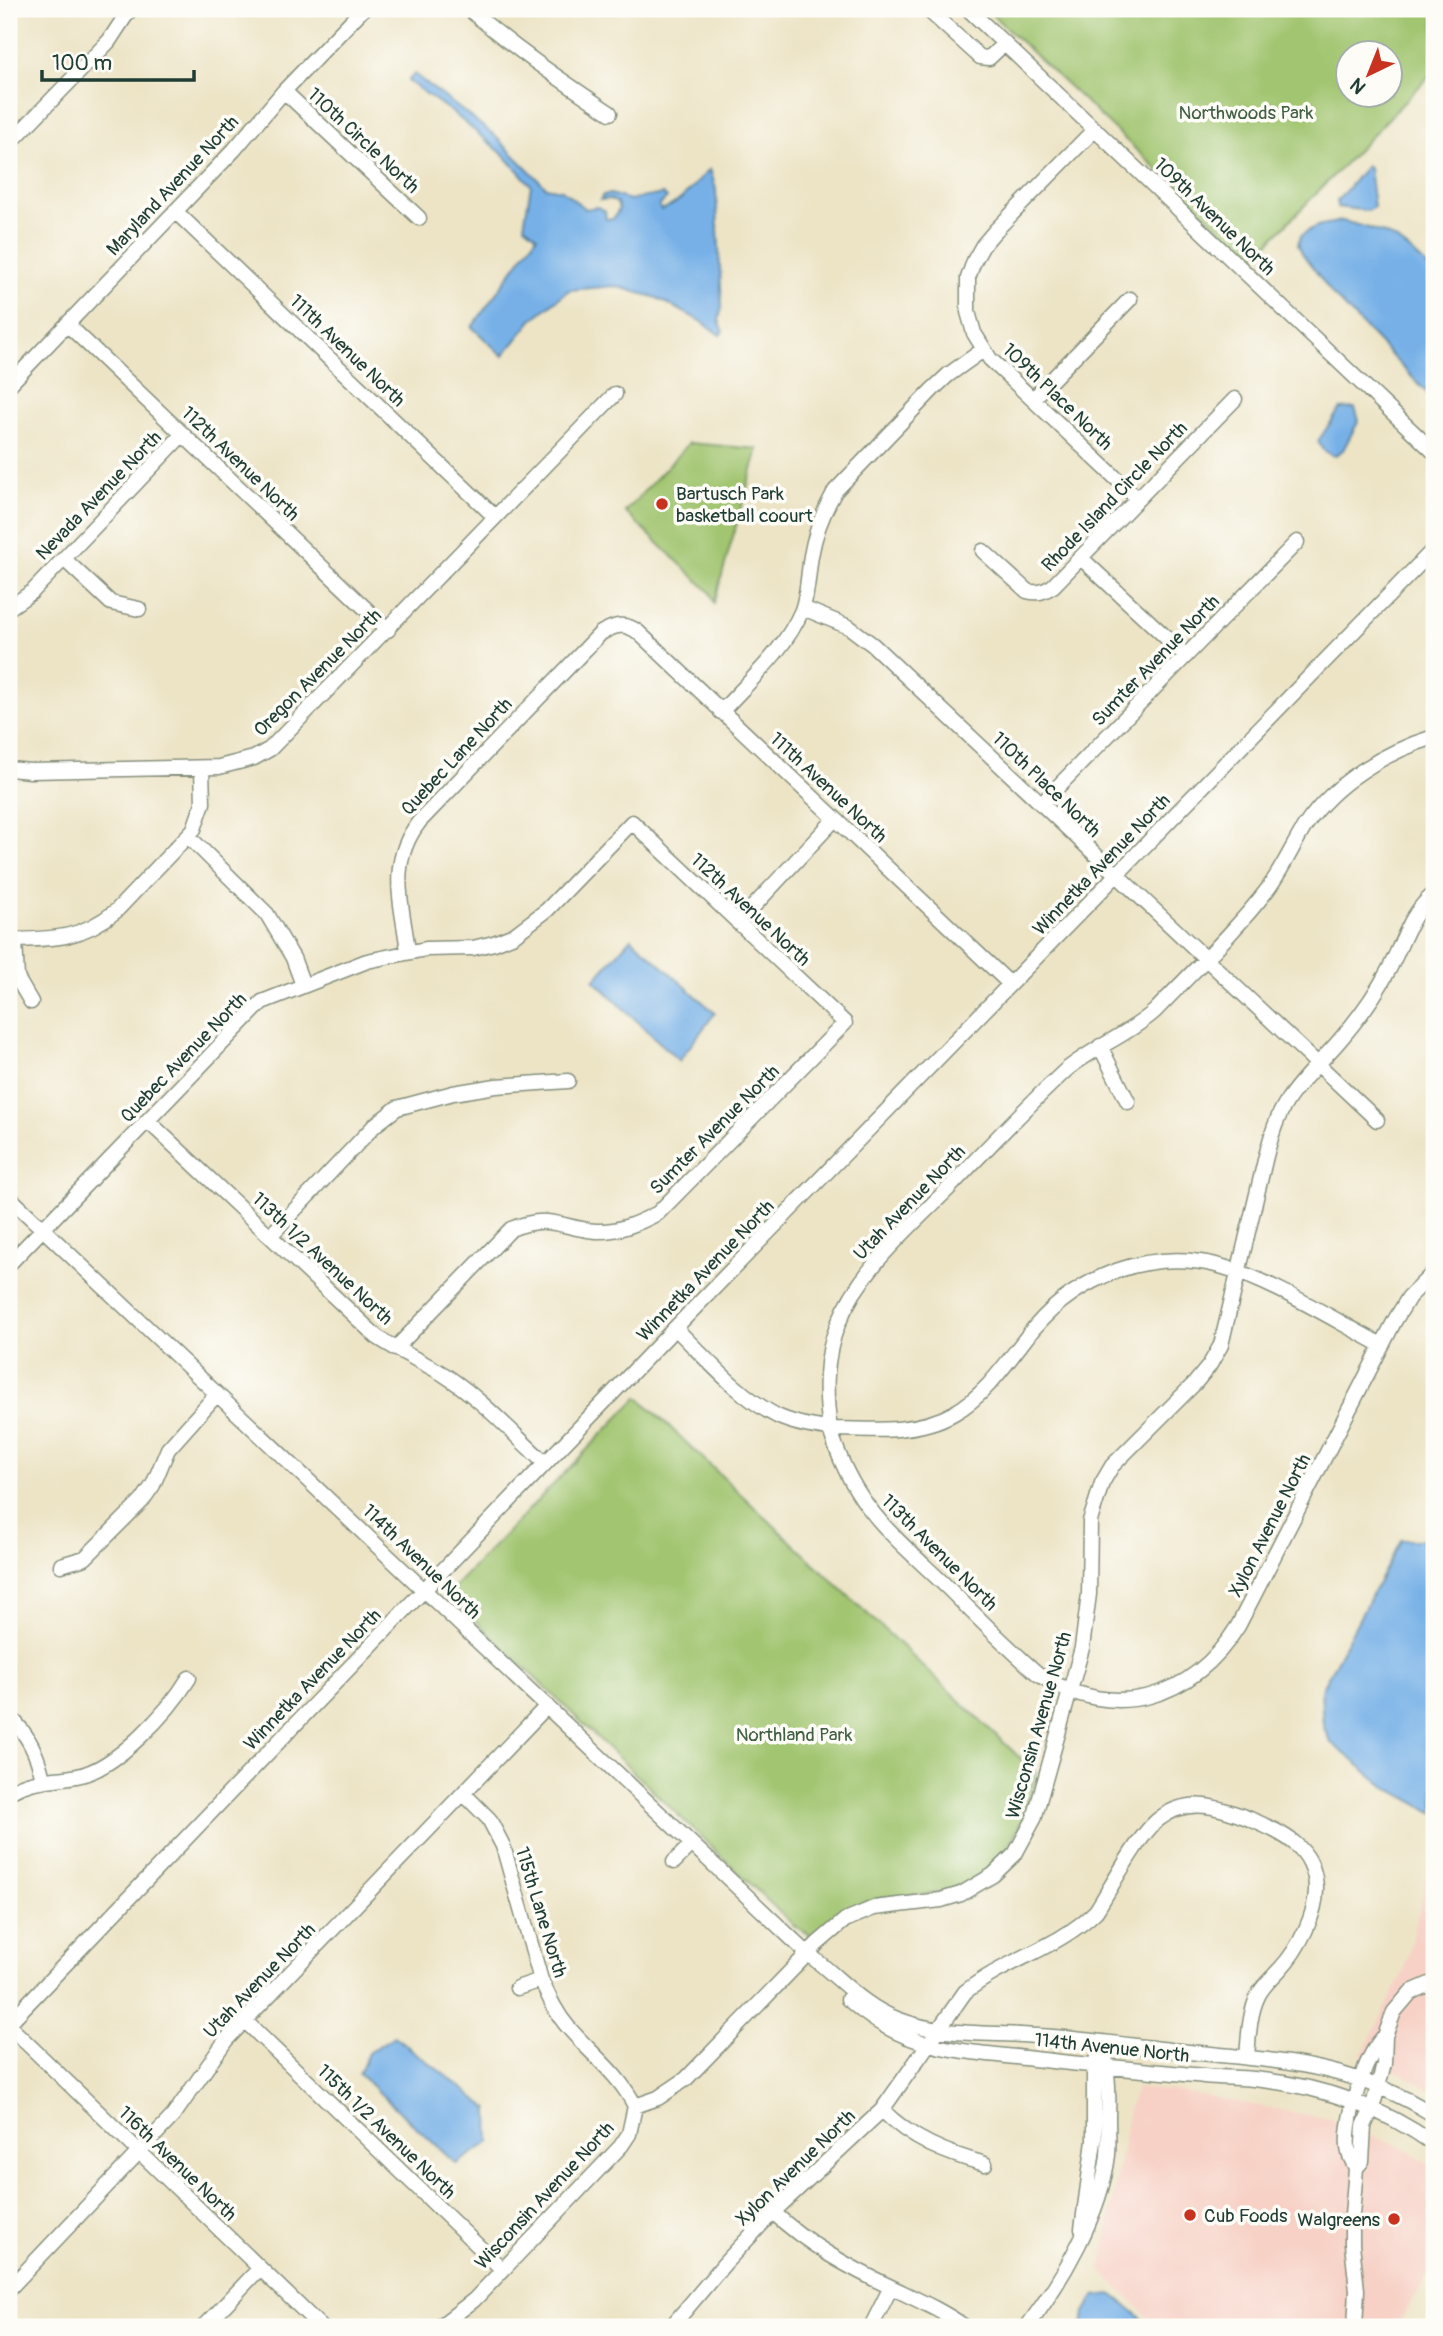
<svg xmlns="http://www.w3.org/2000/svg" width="1443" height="2336" font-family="Pangolin,sans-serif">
	<rect width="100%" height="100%" fill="#fdfcf7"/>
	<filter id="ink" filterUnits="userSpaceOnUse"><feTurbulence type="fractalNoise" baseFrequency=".0143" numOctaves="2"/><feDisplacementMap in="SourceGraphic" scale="14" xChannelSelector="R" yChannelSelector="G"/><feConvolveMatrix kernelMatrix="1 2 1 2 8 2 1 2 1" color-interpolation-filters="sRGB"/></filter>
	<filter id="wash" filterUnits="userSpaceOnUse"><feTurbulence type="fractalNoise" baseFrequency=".00686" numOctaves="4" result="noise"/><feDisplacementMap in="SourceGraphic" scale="28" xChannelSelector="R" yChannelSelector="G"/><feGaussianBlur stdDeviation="1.57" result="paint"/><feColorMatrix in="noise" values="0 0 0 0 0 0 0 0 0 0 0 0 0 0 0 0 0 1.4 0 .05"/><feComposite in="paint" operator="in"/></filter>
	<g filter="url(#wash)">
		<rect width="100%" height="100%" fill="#ede4c6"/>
		<path fill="#f7d1c6" d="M 1434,1858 L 1434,2092 L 1393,2069 L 1361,2056 L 1404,1972 L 1424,1889 L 1428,1864 Z
			M 1137,2088 L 1183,2092 L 1330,2119 L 1409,2151 L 1434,2169 L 1434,2266 L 1396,2327 L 1158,2327 L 1101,2271 L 1130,2103 Z"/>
		<path fill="#a1c56f" stroke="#608152" stroke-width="2" fill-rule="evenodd" d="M 986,9 L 1434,9 L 1434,71 L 1253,259 ZM 1348,52 L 1390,52 L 1390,94 L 1348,94 Z
			M 689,443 L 758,449 L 714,603 L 710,592 L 625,512 Z
			M 638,1397 L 1037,1774 C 1021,1830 1004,1877 941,1892 C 922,1897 901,1894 882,1898 C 854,1902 833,1919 813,1937 L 793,1925 L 460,1606 L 453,1588 Z"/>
		<path fill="#76b0e7" stroke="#4a768e" stroke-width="2" d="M 414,74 L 493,134 L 546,187 L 562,190 L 585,209 L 597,207 L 605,211 L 606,219 L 613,219 L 619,209 L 617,203 L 610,199 L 600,200 L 603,195 L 611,194 L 629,200 L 663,194 L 667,198 L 659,206 L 661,210 C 683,203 694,184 710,169 L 716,189 L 722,306 L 719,320 L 723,331 L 720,335 L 701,321 L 657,298 L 615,286 L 569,290 L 533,319 L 503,356 L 472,327 L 537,236 L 524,225 L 531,185 L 504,155 L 453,113 L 408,81 Z
			M 1366,166 L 1369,168 L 1374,207 L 1368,211 L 1337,207 L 1337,201 Z
			M 1342,221 C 1391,232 1399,239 1434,273 L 1434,400 L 1334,296 L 1302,253 L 1298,244 L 1301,235 L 1317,226 Z
			M 1355,408 L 1359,420 L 1343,450 L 1334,456 L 1322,449 L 1318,441 L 1340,409 Z
			M 631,938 L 715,1013 L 679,1061 L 594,980 Z
			M 1401,1540 L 1434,1540 L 1434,1813 L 1386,1787 L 1330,1742 L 1323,1725 L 1321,1690 Z
			M 394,2036 L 489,2109 L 490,2142 L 456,2164 L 359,2074 L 368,2053 Z
			M 1112,2294 L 1142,2318 L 1139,2327 L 1083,2327 L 1085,2312 L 1095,2296 Z"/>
	</g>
	<g filter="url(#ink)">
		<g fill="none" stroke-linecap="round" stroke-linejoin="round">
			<g stroke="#86907d" stroke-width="17">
				<path id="minor" d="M 469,9 C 513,48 561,80 610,113
					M 927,9 L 980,57 L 989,58 L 1005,43
					M 968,9 L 1434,452
					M 284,91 L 419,218
					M 1095,129 L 995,231 L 983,245 L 974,261 L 968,278 L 968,312 L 974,333 L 990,359 L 1138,499
					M 9,144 L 109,41 L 130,9
					M 175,211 L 495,517
					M 67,324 L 388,630
					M 9,385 L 234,150 L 284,91 L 363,9
					M 1033,399 L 1130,299
					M 983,551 L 1027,591 C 1038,594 1043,592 1053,586 L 1235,399
					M 1081,558 L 1186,656
					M 64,559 L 111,603 L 139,609
					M 9,608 L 32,592 L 183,434
					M 803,608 L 849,627 L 873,645 L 1377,1120
					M 721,712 C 750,680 785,650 802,610 C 808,593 808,574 811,556 C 815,532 823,512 835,491 L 932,390 L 948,375 L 983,350
					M 9,769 L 31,771 L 219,767 L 254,758 L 270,749 L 615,394
					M 1041,804 L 1297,542
					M 188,836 L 267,914 L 293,958 L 303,985
					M 738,923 L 835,819
					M 9,940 C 52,939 80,940 116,911 L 194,829 L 203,803 L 202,768
					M 15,940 L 17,978 L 31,1002
					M 408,951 C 402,903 387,864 419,822 L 601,633 C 615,625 625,622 638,632 L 1010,984
					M 1100,1046 L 1128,1102
					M 148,1121 L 377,1337 C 398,1351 421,1361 443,1374 C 481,1398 512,1433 545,1463
					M 9,1197 L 808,1954 C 838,1976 862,2006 897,2019 C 942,2037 991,2032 1038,2036 C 1086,2039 1133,2046 1180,2051 C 1276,2061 1349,2062 1434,2115
					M 270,1236 L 375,1125 L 397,1108 L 453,1093 L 496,1086 L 568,1081
					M 9,1264 L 262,1002 L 367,961 L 426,949 L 473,948 L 494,943 L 514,935 L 547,910 L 632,822 L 845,1023 L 658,1213 C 639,1223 619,1232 596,1231 C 560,1228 550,1213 511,1229 L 395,1349
					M 675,1328 C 707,1359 738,1396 777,1416 C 794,1424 812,1427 830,1429 C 853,1507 893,1535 949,1589 C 978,1618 1007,1647 1038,1674 C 1114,1723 1192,1700 1238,1626 L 1395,1320 L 1409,1297 L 1434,1272
					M 1382,1345 C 1334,1320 1271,1280 1220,1266 C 1151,1248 1079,1275 1034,1328 C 1010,1357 988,1394 954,1413 C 918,1434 870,1430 830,1429 C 825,1394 824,1358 838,1324 C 860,1269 908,1229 949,1188 C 987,1148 1025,1108 1066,1070 C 1094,1047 1128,1035 1155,1011 C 1192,972 1234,933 1267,890 C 1282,870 1292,847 1305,826 C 1335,782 1385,752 1434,737
					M 61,1565 L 85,1558 L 142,1501 L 153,1485 L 168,1449 L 217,1394
					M 9,1716 C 28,1734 37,1753 43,1779
					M 9,1792 C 34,1778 51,1781 77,1776 C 116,1769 169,1711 189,1678
					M 464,1794 L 489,1819 L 503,1846 L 541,1980 C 549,1997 556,2013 568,2027 C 591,2054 619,2074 635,2106
					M 674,1862 L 692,1844
					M 517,1988 L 541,1980
					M 848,1999 C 904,2050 954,2050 1025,2058 C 1084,2065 1144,2070 1204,2076 C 1223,2078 1243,2077 1262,2080 C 1324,2087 1383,2108 1434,2144
					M 245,2021 L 502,2269
					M 9,2023 L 675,1328 L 1434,549
					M 9,2026 L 321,2327
					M 635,2106 L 658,2098 L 686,2079 L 817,1944 L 845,1920 L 874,1908 L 941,1900 L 961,1894 L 993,1875 L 1015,1854 L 1034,1819 L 1082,1648 L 1089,1594 L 1090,1521 L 1102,1483 L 1112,1466 L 1195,1383 L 1209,1366 L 1221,1345 L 1266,1156 C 1271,1137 1276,1118 1287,1101 C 1301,1079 1322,1061 1339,1041 C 1358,1019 1375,996 1388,971 C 1402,946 1410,912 1434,894
					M 882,2110 C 912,2140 945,2153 985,2164
					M 1356,2168 C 1354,2163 1350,2158 1349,2153 C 1342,2128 1365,2052 1385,2036
					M 773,2212 C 808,2245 850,2268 893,2288 C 918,2300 943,2311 965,2327
					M 1082,2229 L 1094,2141 L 1094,2066 L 1097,2058
					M 9,2289 L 173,2116 L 226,2040 L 547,1706
					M 204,2327 L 260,2268
					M 439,2327 L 474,2300 L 621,2146 L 629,2134 L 635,2106
					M 671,2327 L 725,2263 L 773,2212 L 882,2110 L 965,1992 C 1005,1960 1059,1948 1096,1911 C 1111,1888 1139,1834 1159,1819 C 1189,1796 1219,1807 1250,1819 C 1282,1833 1314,1846 1316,1887 C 1317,1914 1298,1950 1280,1969 C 1272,1978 1261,1987 1257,1998 C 1249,2016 1249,2037 1247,2056
					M 871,2327 L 891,2287
					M 1027,2327 C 1062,2280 1101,2214 1108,2155 C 1109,2143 1108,2130 1108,2117 C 1109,2092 1108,2068 1103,2043
					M 1355,2327 L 1357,2290 L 1352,2244 L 1352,2215 L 1356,2168 L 1362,2161 L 1364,2126 L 1372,2109 L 1384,2064 L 1385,2036 L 1394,2012 L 1411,1992 L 1434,1982"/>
			</g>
			<use href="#minor" stroke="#fff" stroke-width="14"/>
		</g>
	</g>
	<g fill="#c8321e" stroke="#fdfcf7" stroke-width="2.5">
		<circle cx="662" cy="504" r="7"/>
		<circle cx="1190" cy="2215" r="7"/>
		<circle cx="1394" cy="2219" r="7"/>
	</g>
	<g text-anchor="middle" stroke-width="7" stroke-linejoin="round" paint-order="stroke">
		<g font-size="19" fill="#405f43" stroke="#fdfcf7">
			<text x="1246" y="119">Northwoods Park</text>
			<text x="794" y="1741">Northland Park</text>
		</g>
		<g font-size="19" fill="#1f3d34" stroke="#fdfcf7">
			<text transform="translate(364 140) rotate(43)" y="7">110th Circle North</text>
			<text transform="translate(172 185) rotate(-47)" y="7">Maryland Avenue North</text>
			<text transform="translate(1215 216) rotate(44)" y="7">109th Avenue North</text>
			<text transform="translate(348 350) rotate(44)" y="7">111th Avenue North</text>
			<text transform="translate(1058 396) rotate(44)" y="7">109th Place North</text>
			<text transform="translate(241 463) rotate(44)" y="7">112th Avenue North</text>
			<text transform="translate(98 495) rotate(-46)" y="7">Nevada Avenue North</text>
			<text transform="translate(1114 496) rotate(-46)" y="7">Rhode Island Circle North</text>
			<text transform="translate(1155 660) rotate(-46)" y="7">Sumter Avenue North</text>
			<text transform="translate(317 672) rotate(-45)" y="7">Oregon Avenue North</text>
			<text transform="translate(456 756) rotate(-47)" y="7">Quebec Lane North</text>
			<text transform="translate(1047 784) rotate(44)" y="7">110th Place North</text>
			<text transform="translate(829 787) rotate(43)" y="7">111th Avenue North</text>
			<text transform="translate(1101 864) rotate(-46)" y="7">Winnetka Avenue North</text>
			<text transform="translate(751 909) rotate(43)" y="7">112th Avenue North</text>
			<text transform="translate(183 1057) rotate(-46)" y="7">Quebec Avenue North</text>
			<text transform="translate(714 1129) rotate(-45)" y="7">Sumter Avenue North</text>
			<text transform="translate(909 1202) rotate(-46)" y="7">Utah Avenue North</text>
			<text transform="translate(323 1258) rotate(43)" y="7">113th 1/2 Avenue North</text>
			<text transform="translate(705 1270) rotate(-46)" y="7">Winnetka Avenue North</text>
			<text transform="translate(1269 1525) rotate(-63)" y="7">Xylon Avenue North</text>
			<text transform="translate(940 1552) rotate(45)" y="7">113th Avenue North</text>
			<text transform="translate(422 1561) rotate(44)" y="7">114th Avenue North</text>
			<text transform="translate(312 1679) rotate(-46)" y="7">Winnetka Avenue North</text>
			<text transform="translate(1038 1725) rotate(-74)" y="7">Wisconsin Avenue North</text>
			<text transform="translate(542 1912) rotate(73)" y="7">115th Lane North</text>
			<text transform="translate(259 1980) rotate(-46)" y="7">Utah Avenue North</text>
			<text transform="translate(1112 2047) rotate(6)" y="7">114th Avenue North</text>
			<text transform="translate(387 2131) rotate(44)" y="7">115th 1/2 Avenue North</text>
			<text transform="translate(178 2163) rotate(44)" y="7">116th Avenue North</text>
			<text transform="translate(795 2167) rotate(-44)" y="7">Xylon Avenue North</text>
			<text transform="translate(544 2195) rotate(-47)" y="7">Wisconsin Avenue North</text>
		</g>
		<g font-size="19" fill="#1f3d34" stroke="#fdfcf7" text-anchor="start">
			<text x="676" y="500">Bartusch Park<tspan x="676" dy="22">basketball coourt</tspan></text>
			<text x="1204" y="2222">Cub Foods</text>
			<text x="1380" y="2226" text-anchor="end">Walgreens</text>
		</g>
	</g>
	<rect width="1443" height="2336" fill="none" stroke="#fdfcf7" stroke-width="35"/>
	<g transform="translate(1369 74) rotate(223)"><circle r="33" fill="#fdfcf7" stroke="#a4b0a9" stroke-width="2"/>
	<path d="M0-5L12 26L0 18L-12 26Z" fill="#c8321e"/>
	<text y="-10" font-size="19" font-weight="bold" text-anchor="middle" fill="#1f3d34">N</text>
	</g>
	<path d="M42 70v10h152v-10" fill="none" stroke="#1f3d34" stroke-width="3.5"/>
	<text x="52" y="70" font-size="21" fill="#1f3d34" stroke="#fdfcf7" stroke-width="5" paint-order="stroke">100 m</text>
</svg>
